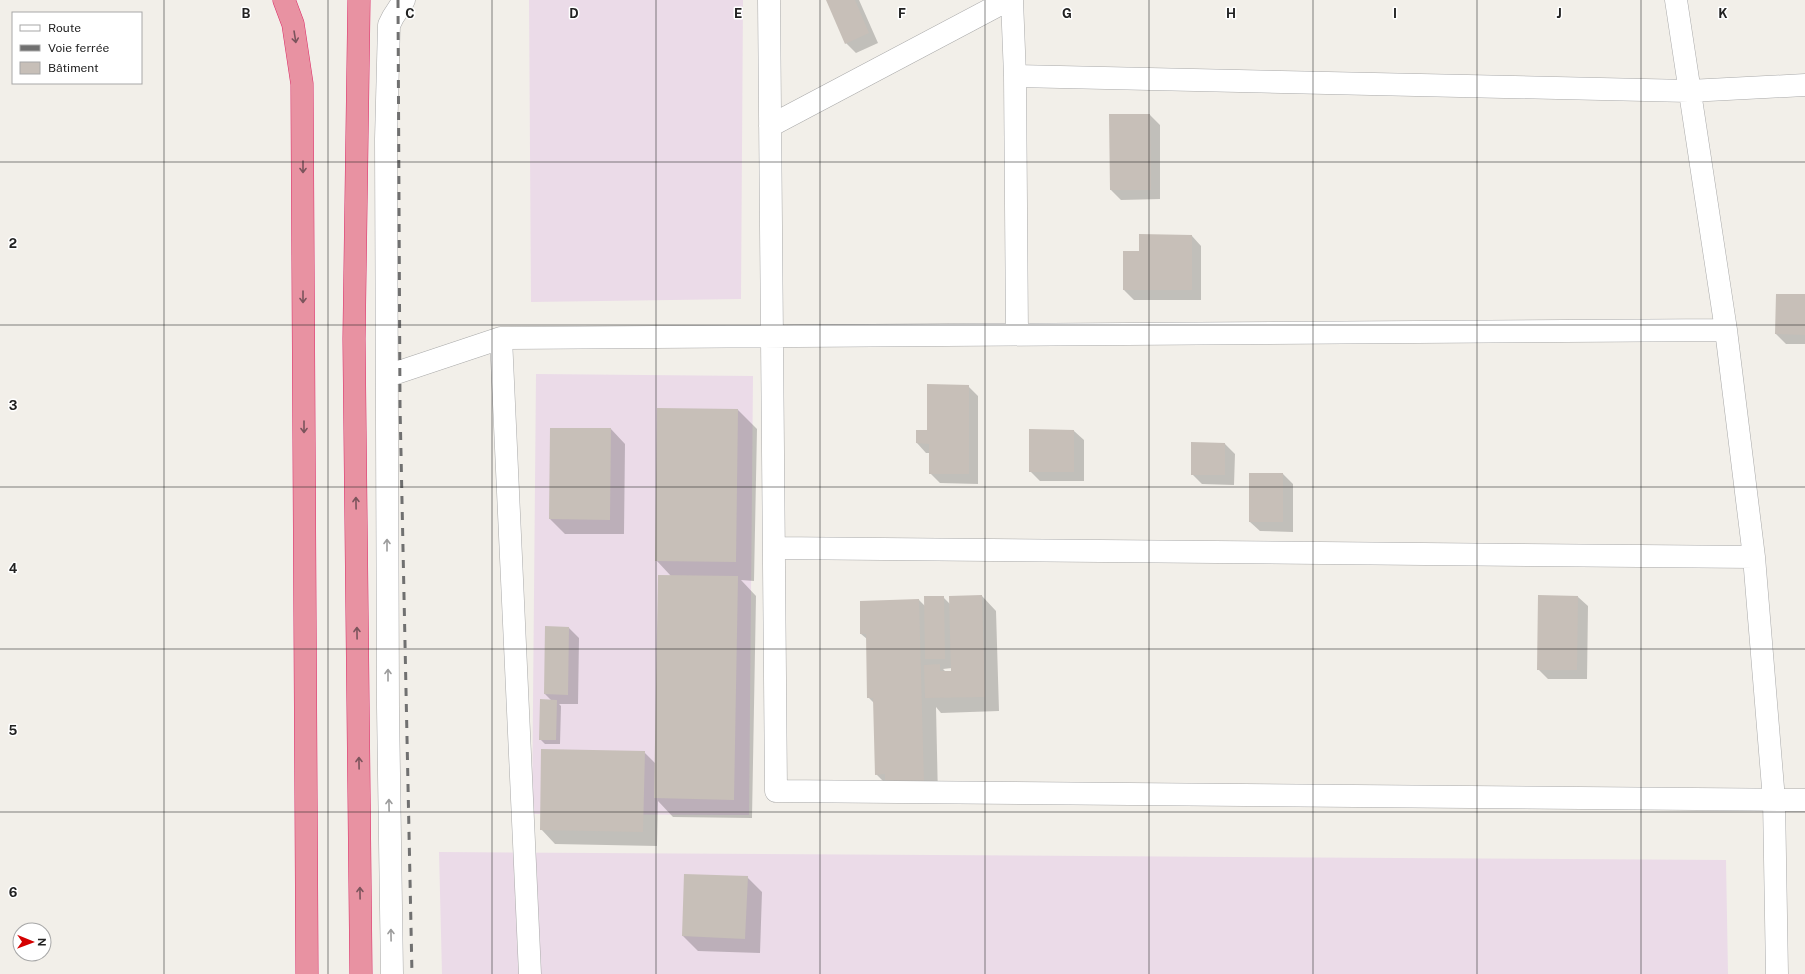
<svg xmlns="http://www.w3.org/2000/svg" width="1805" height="974" font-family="'Public Sans',sans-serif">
	<rect width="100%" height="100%" fill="#f2efe9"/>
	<path fill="#ebdbe8" d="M 529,0 L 743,0 L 741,299 L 531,302 Z
		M 536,374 L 753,376 L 749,815 L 532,814 Z
		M 439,852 L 1726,860 L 1728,974 L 442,974 Z"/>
	<path fill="#0003" fill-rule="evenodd" d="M 827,0 L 859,0 L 878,43 L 856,53 L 846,43 Z
		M 1150,115 L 1160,125 L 1160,199 L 1121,200 L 1111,190 Z
		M 1192,236 L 1201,246 L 1201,300 L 1134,300 L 1124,290 L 1139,252 Z
		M 1805,295 L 1805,344 L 1786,344 L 1776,334 Z
		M 968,386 L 978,396 L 978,484 L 940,483 L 930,473 L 930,453 L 926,453 L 917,443 Z
		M 658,409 L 738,410 L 757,429 L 754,581 L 741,580 L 756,596 L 752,818 L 673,817 L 658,801 L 657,846 L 555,844 L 541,829 L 644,752 L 655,763 L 671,576 L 656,560 Z
		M 551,429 L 611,429 L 625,444 L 624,534 L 565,534 L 550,519 Z
		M 1074,431 L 1084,440 L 1084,481 L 1040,481 L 1030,471 Z
		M 1192,443 L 1225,444 L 1235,454 L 1234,485 L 1202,484 L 1192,474 Z
		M 1250,474 L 1283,474 L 1293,484 L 1293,532 L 1260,531 L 1250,522 Z
		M 982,596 L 996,611 L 999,711 L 941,713 L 936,707 L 938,798 L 901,799 L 876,774 L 874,703 L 868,697 L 867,639 L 861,634 L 919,600 L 925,606 L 943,597 L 950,604 ZM 952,668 L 952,672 L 946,672 L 943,669 Z
		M 1578,597 L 1588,606 L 1587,679 L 1548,679 L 1538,669 Z
		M 569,628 L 579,638 L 578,704 L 559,704 L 561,706 L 560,744 L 545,744 L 540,739 L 552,701 L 545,694 Z
		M 747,877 L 762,892 L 760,953 L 698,951 L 683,936 Z"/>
	<path fill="#c7bfb8" d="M 826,0 L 855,0 L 869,33 L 845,44 Z
		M 1109,114 L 1150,114 L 1151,190 L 1110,190 Z
		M 1139,234 L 1192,235 L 1192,290 L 1123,290 L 1123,251 L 1139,251 Z
		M 1776,294 L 1805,294 L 1805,335 L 1775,334 Z
		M 927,384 L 969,385 L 969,474 L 929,474 L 929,444 L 916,443 L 916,430 L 927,430 Z
		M 657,408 L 738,409 L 736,562 L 655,561 Z
		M 550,428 L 611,428 L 610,520 L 549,519 Z
		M 1029,429 L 1074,430 L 1074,472 L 1029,472 Z
		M 1191,442 L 1225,443 L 1225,475 L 1191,475 Z
		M 1249,473 L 1283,473 L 1283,522 L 1249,522 Z
		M 658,575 L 738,576 L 734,800 L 654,798 Z
		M 982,595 L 985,697 L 925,698 L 924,665 L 940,664 L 940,671 L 951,671 L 949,596 Z
		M 1538,595 L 1578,596 L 1577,670 L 1537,670 Z
		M 924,596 L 944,596 L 945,659 L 925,659 Z
		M 919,599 L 924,784 L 885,785 L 885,774 L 875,775 L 873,698 L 867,698 L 866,634 L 860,634 L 860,601 Z
		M 545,626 L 569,627 L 568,695 L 544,694 Z
		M 540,699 L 557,700 L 556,740 L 539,740 Z
		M 541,749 L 645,751 L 643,832 L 540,830 Z
		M 684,874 L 748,876 L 745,939 L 682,936 Z"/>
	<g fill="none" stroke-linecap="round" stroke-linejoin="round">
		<g stroke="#a9a9a9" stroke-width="23">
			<path id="minor" d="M 769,0 L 776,791 L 1805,800
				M 1012,0 L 1015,76 L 1017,334
				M 1676,0 L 1726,330 L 1754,557 L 1774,800 L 1777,974
				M 1015,76 L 1689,91 L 1805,85
				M 770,126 L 1008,0
				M 501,338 L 530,974
				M 387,376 L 501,338 L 1726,330
				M 774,548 L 1754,557
				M 392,974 L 388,707 L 386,139 L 389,25 L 393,17 L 404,0"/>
		</g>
		<g stroke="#dc2a67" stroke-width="23">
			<path id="highway" d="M 284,0 L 293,24 L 302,84 L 307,974
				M 359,0 L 354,339 L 361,974"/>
		</g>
		<use href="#minor" stroke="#fff" stroke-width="22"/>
		<use href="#highway" stroke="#e892a2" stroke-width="22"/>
		<path stroke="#707070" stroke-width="3" stroke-dasharray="8 8" stroke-linecap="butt" d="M 398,0 L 400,406 L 412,974"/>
	</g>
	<defs><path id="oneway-shaft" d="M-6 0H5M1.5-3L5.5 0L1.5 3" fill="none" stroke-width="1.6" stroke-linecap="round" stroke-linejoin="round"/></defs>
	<g stroke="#7b545c">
		<use href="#oneway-shaft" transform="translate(295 37) rotate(81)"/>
		<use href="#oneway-shaft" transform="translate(303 167) rotate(90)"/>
		<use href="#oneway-shaft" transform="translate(303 297) rotate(90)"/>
		<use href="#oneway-shaft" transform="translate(304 427) rotate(90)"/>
		<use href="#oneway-shaft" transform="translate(356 503) rotate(-91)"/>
		<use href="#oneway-shaft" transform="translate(357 633) rotate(-91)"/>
		<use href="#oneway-shaft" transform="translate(359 763) rotate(-91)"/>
		<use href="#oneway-shaft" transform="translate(360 893) rotate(-91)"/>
	</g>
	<g stroke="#9c9c9c">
		<use href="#oneway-shaft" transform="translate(387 545) rotate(-90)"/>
		<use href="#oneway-shaft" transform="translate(388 675) rotate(-90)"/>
		<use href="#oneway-shaft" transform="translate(389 805) rotate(-91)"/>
		<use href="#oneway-shaft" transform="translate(391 935) rotate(-91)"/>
	</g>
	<path fill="none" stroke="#222" stroke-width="1" stroke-opacity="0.55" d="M 164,0 L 164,974M 328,0 L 328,974M 492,0 L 492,974M 656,0 L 656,974M 820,0 L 820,974M 985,0 L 985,974M 1149,0 L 1149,974M 1313,0 L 1313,974M 1477,0 L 1477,974M 1641,0 L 1641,974M 0,162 L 1805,162M 0,325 L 1805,325M 0,487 L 1805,487M 0,649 L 1805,649M 0,812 L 1805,812"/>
	<g font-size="13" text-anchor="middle" font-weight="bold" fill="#222" stroke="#fff" stroke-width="3" stroke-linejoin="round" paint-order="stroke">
		<text x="246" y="18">B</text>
		<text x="410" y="18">C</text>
		<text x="574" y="18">D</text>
		<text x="738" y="18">E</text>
		<text x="902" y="18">F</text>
		<text x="1067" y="18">G</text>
		<text x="1231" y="18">H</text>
		<text x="1395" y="18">I</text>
		<text x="1559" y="18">J</text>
		<text x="1723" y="18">K</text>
		<text x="13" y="248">2</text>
		<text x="13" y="410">3</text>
		<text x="13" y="573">4</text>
		<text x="13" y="735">5</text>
		<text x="13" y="897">6</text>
	</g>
	<rect x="12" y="12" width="130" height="72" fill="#ffffff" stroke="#a7a7a7"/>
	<rect x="20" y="25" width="20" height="6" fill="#ffffff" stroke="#a7a7a7"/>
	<text x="48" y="32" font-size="12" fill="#222222">Route</text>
	<rect x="20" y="45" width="20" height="6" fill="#707070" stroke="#a7a7a7"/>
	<text x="48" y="52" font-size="12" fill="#222222">Voie ferrée</text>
	<rect x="20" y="62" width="20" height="12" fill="#c7bfb8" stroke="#a7a7a7"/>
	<text x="48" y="72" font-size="12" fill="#222222">Bâtiment</text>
	<g transform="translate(32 942) rotate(91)"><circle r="19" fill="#ffffff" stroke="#a7a7a7"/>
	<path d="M0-3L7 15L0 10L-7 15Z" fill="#d40000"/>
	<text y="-6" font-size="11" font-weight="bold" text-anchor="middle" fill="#222222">N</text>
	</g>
</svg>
